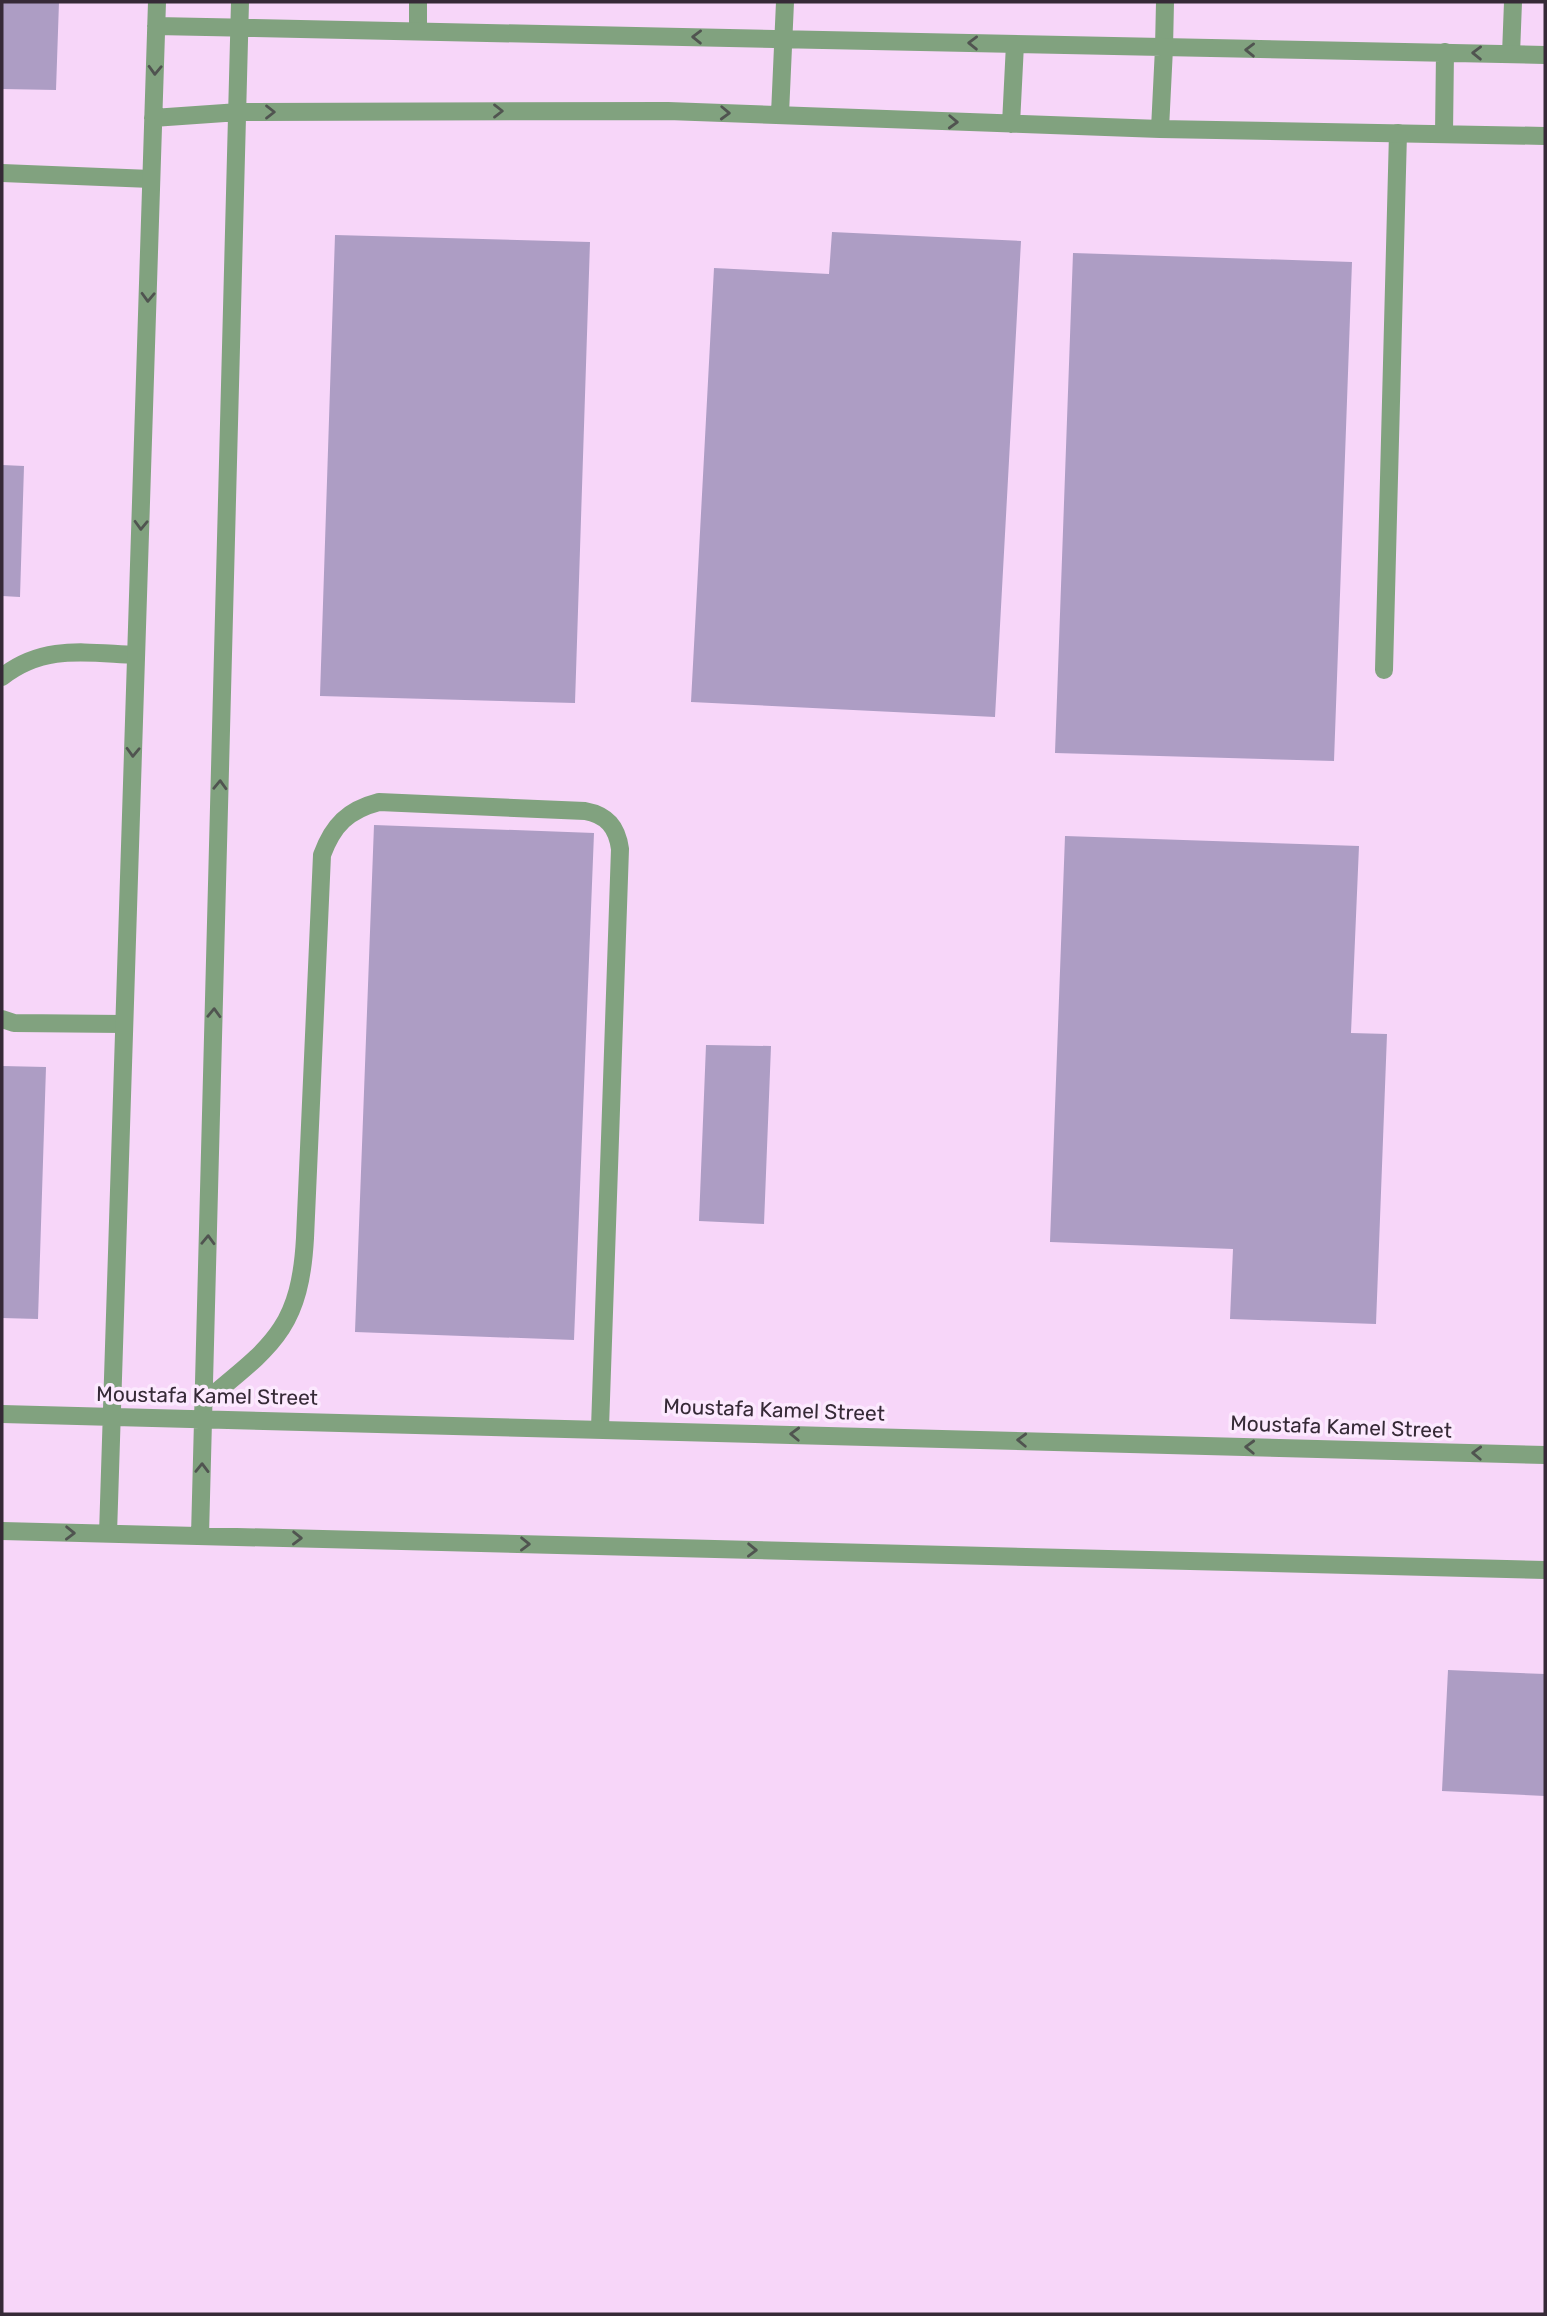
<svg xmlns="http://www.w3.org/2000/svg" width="1547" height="2316" font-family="Rubik,sans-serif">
	<rect width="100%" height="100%" fill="#f7d6f9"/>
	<path fill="#ad9dc4" d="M 2,2 L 59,2 L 56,90 L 2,89 Z
		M 832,232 L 1021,241 L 995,717 L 691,702 L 714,268 L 829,274 Z
		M 335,235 L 590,242 L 575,703 L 320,696 Z
		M 1073,253 L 1352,262 L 1334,761 L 1055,753 Z
		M 2,465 L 24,466 L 20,597 L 2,596 Z
		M 374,825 L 594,833 L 574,1340 L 355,1332 Z
		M 1065,836 L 1359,846 L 1351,1033 L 1387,1034 L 1376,1324 L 1230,1319 L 1233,1249 L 1050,1242 Z
		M 706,1045 L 771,1046 L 764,1224 L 699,1221 Z
		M 2,1066 L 46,1067 L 38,1319 L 2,1318 Z
		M 1448,1670 L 1545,1674 L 1545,1796 L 1442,1791 Z"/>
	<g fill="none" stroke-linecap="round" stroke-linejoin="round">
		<path stroke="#81a27f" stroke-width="18" d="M 418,2 L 418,31
			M 1164,48 L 1165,2
			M 1511,54 L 1513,2
			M 2,173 L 151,179
			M 1384,670 L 1398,133
			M 2,677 C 44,644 86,653 136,655
			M 2,1019 L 14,1023 L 124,1024
			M 203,1403 C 270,1347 300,1331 305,1238 L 322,855 C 333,825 348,810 379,802 L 585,811 C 607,815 617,827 620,849 L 600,1428"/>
		<path stroke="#81a27f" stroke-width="18" d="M 156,26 L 1545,55
			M 780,114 L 785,2
			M 153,118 L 239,112 L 668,111 L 1160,129 L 1545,136
			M 1011,124 L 1015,44
			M 1160,129 L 1164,48
			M 1444,134 L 1445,52
			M 2,1414 L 1545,1455
			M 2,1531 L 1545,1570
			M 108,1534 L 157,2
			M 200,1536 L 240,2"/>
	</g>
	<defs><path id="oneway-chevron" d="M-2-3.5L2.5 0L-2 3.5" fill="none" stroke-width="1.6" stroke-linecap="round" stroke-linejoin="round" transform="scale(1.75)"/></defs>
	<g stroke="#505450">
		<use href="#oneway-chevron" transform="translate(697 37) rotate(-179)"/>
		<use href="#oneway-chevron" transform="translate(973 43) rotate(-179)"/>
		<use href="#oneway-chevron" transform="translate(1250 50) rotate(-179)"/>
		<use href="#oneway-chevron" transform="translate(1477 53) rotate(-179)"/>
		<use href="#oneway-chevron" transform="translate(155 70) rotate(92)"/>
		<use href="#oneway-chevron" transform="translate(498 111)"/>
		<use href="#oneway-chevron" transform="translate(270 112)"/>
		<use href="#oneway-chevron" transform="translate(725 113) rotate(2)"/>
		<use href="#oneway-chevron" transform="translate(953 122) rotate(2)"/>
		<use href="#oneway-chevron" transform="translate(148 297) rotate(92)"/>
		<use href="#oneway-chevron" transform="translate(141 525) rotate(92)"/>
		<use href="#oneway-chevron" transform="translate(133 752) rotate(92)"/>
		<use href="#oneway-chevron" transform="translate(220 785) rotate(-88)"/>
		<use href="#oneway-chevron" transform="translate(214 1013) rotate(-88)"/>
		<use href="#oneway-chevron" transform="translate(208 1240) rotate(-88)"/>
		<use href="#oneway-chevron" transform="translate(795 1434) rotate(-178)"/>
		<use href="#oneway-chevron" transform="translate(1022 1440) rotate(-178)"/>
		<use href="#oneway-chevron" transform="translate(1250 1447) rotate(-178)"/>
		<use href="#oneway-chevron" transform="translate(1477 1453) rotate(-178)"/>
		<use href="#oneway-chevron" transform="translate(202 1468) rotate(-89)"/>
		<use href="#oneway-chevron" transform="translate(70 1533) rotate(1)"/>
		<use href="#oneway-chevron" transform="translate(297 1538) rotate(1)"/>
		<use href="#oneway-chevron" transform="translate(525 1544) rotate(1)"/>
		<use href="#oneway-chevron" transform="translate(752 1550) rotate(1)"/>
	</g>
	<g text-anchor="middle" stroke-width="7" stroke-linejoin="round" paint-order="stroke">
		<g font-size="21" fill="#362a37" stroke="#fce9fe">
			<text transform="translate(207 1396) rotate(1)" y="7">Moustafa Kamel Street</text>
			<text transform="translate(774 1410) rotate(2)" y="7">Moustafa Kamel Street</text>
			<text transform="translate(1341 1427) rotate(2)" y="7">Moustafa Kamel Street</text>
		</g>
	</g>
	<rect width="1547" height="2316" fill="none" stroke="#362a37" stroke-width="7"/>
</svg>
